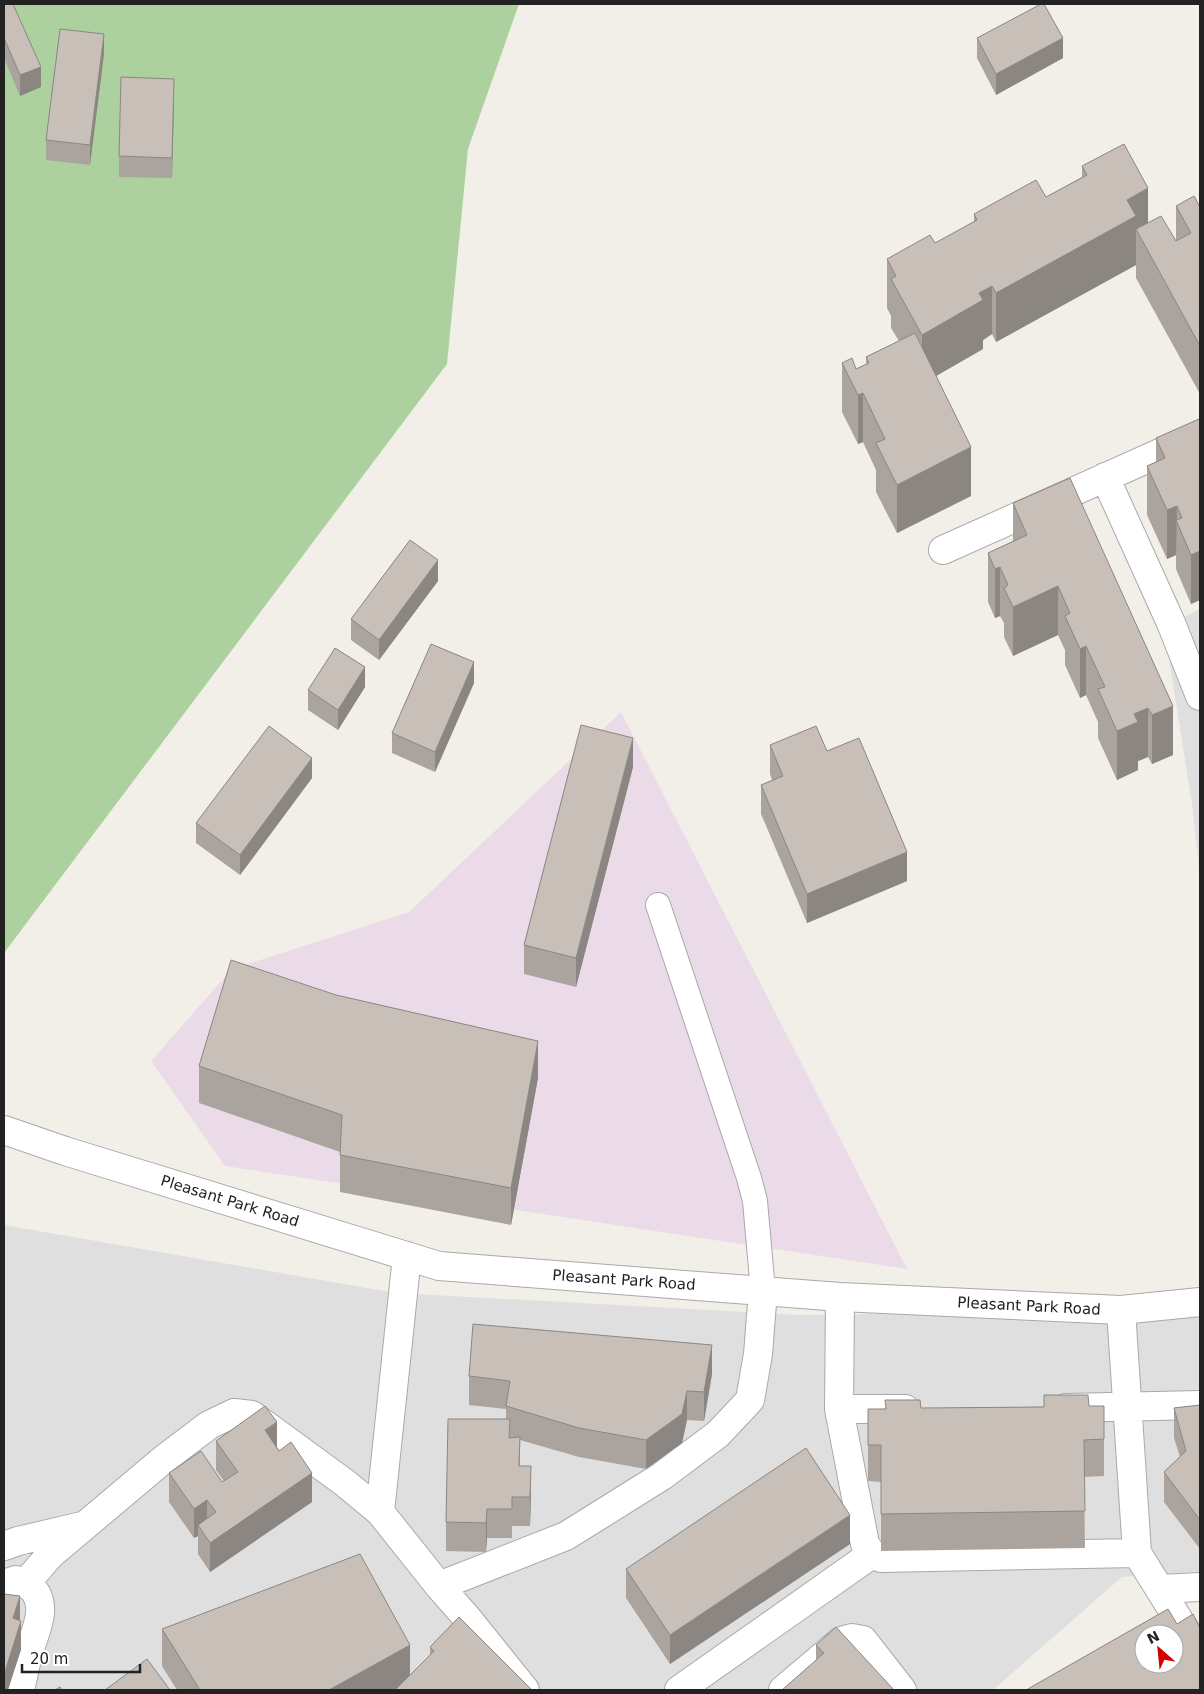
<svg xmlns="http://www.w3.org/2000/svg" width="1204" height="1694" font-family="'DejaVu Sans',sans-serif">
	<rect width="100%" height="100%" fill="#f2efe9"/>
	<path fill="#e0dfdf" d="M 1200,609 L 1200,878 L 1192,804 L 1164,627 Z
		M 4,1225 L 396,1293 L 799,1315 L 1200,1309 L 1200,1572 L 1122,1577 L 993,1690 L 4,1690 Z"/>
	<path fill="#ebdbe8" d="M 621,712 L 907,1269 L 225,1166 L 151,1061 L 232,969 L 409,912 Z"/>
	<path fill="#add19e" d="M 4,4 L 519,4 L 468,149 L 447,364 L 4,953 Z"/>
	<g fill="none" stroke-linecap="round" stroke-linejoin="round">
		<g stroke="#a9a9a9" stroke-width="26">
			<path id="lane" d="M 658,905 L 749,1178 L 755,1201 L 763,1291"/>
		</g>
		<g stroke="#a9a9a9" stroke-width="30">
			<path id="street" d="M 1105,477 L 1171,623 L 1200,696
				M 943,550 L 1200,435
				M 4,1130 L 65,1151 L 439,1266 L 840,1297 L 1121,1310 L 1200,1302
				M 840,1297 L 839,1409 L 865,1544 L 872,1554 L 881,1558 L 1137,1553
				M 1121,1310 L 1137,1553 L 1200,1654
				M 1066,1408 L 1200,1405
				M 839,1409 L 905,1409
				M 380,1512 L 407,1256
				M 4,1546 L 18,1541 L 82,1526
				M 4,1584 L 16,1580 C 21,1583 29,1585 33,1589 C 49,1608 34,1633 29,1652 C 25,1665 23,1678 20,1690
				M 25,1584 L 50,1555 L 164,1459 L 209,1425 L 234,1413 L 252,1415 L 345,1483 L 380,1512 L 439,1586 L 468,1619 L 525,1690
				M 439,1586 L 566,1536 L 662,1476 L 718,1434 L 750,1400 L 758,1354 L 763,1291
				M 1160,1589 L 1200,1587
				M 679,1690 L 872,1554
				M 783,1690 L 841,1641 L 852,1638 L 863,1640 L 902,1690"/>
		</g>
		<use href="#lane" stroke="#fff" stroke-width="24"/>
		<use href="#street" stroke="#fff" stroke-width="28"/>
	</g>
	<path fill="#aba49e" d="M 4,4 L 41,87 L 20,96 L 4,58 Z
		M 977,38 L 1063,58 L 996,95 L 977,58 Z
		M 104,54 L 90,165 L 46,160 L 46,140 Z
		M 174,99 L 172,178 L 119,177 L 119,156 Z
		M 1082,166 L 1148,223 L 1176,241 L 1176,206 L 1200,207 L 1200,394 L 1136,278 L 1136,265 L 996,342 L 992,334 L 983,340 L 983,349 L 936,376 L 971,496 L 897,533 L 876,492 L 876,470 L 863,442 L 858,444 L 842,412 L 842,363 L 856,369 L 866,364 L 866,357 L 899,341 L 891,328 L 891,316 L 887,308 L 887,259 L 935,243 L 974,222 L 974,214 L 1046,197 L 1082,177 Z
		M 1200,421 L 1200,600 L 1191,604 L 1176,569 L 1176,555 L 1167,559 L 1147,515 L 1147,466 L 1156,462 L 1156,438 Z
		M 1070,478 L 1173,755 L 1152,764 L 1148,757 L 1138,761 L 1138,770 L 1117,780 L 1098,738 L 1098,722 L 1086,695 L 1080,698 L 1065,665 L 1065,650 L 1058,635 L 1013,656 L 1004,637 L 1004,623 L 1000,616 L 995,618 L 988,602 L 988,553 L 1013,541 L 1013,503 Z
		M 438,581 L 379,660 L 351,640 L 351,619 Z
		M 474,683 L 435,772 L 392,753 L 392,733 Z
		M 365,687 L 338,730 L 308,710 L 308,690 Z
		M 770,745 L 827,751 L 907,881 L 807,923 L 761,814 L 761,785 L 772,780 L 770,774 Z
		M 633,767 L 576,987 L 524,974 L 524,945 Z
		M 312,778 L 240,875 L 196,843 L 196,823 Z
		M 336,995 L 538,1078 L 511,1225 L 340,1192 L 340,1152 L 199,1103 L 199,1066 Z
		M 712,1374 L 704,1421 L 687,1420 L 682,1443 L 646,1469 L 579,1457 L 520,1440 L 520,1466 L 531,1495 L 530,1526 L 512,1526 L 512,1538 L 487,1538 L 486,1552 L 446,1551 L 446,1522 L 506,1419 L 506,1409 L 469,1405 L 469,1376 Z
		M 1200,1405 L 1200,1549 L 1164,1502 L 1164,1472 L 1180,1457 L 1174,1438 L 1174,1408 Z
		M 1104,1406 L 1104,1476 L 1084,1477 L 1085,1548 L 881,1551 L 881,1482 L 868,1481 L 868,1409 Z
		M 216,1441 L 277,1447 L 312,1502 L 210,1572 L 198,1554 L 198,1536 L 194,1538 L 169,1502 L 169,1473 L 222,1482 L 224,1481 L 216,1470 Z
		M 850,1544 L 670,1664 L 626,1598 L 626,1569 Z
		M 162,1629 L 410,1675 L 430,1655 L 430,1647 L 532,1690 L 177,1690 L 162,1666 Z
		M 816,1645 L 894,1690 L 816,1660 Z"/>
	<path fill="#8b8681" d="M 104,34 L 104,54 L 90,165 L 90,145 Z
		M 1063,38 L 1063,58 L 996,95 L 996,74 Z
		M 41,67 L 41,87 L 20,96 L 20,75 Z
		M 174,79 L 174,99 L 172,178 L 172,158 Z
		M 1148,188 L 1148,237 L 1136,229 L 1136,265 L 996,342 L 996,293 L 1127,200 Z
		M 992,286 L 992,334 L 983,340 L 983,349 L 922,384 L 922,335 L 979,293 Z
		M 863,393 L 863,442 L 858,444 L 858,395 Z
		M 971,447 L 971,496 L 897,533 L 897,485 Z
		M 1177,506 L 1176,555 L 1167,559 L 1167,510 Z
		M 1200,551 L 1200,600 L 1191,604 L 1191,555 Z
		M 438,560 L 438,581 L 379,660 L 379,640 Z
		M 1000,567 L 1000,616 L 995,618 L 995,569 Z
		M 1058,586 L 1058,635 L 1013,656 L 1013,607 Z
		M 1086,646 L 1086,695 L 1080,698 L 1080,649 Z
		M 474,662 L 474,683 L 435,772 L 435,752 Z
		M 365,667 L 365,687 L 338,730 L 338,710 Z
		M 1173,706 L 1173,755 L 1152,764 L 1152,715 Z
		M 1148,708 L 1148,757 L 1138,761 L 1138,770 L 1117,780 L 1117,731 L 1134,714 Z
		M 633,738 L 633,767 L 576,987 L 576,958 Z
		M 312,758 L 312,778 L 240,875 L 240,855 Z
		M 907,852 L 907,881 L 807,923 L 807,894 Z
		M 538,1041 L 538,1078 L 511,1225 L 511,1188 Z
		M 712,1345 L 712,1374 L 704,1421 L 704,1392 Z
		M 687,1391 L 687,1420 L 682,1443 L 646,1469 L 646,1440 Z
		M 277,1422 L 277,1451 L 265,1430 Z
		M 531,1466 L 531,1495 L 530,1526 L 530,1497 Z
		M 312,1473 L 312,1502 L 210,1572 L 210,1543 Z
		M 207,1500 L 207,1529 L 198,1525 L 198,1536 L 194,1538 L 194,1509 Z
		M 487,1509 L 487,1538 L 486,1552 L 486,1523 Z
		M 850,1515 L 850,1544 L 670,1664 L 670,1635 Z
		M 20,1596 L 20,1624 L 21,1621 L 21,1650 L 8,1690 L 4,1690 L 4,1675 L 13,1618 Z
		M 410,1645 L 410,1682 L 396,1690 L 329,1690 Z"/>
	<path fill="#c7bfb8" stroke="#8b8681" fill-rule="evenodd" d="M 4,4 L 13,4 L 41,67 L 20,75 L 4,38 Z
		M 1041,4 L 1044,4 L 1063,38 L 996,74 L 977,38 Z
		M 60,29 L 104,34 L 90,145 L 46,140 Z
		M 121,77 L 174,79 L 172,158 L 119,156 Z
		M 1124,144 L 1148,188 L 1127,200 L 1136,216 L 996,293 L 992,286 L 979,293 L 983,300 L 922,335 L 891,279 L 896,276 L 887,259 L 930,235 L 935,243 L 977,220 L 974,214 L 1036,180 L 1046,197 L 1087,175 L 1082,166 Z
		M 1194,196 L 1200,207 L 1200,346 L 1136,229 L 1161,216 L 1176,241 L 1191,233 L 1176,206 Z
		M 915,333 L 971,447 L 897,485 L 876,443 L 885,439 L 863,393 L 858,395 L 842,363 L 852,358 L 856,369 L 869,363 L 866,357 Z
		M 1199,419 L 1200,421 L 1200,551 L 1191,555 L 1176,520 L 1182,518 L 1177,506 L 1167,510 L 1147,466 L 1165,458 L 1156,438 Z
		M 1070,478 L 1173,706 L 1152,715 L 1148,708 L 1134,714 L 1138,722 L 1117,731 L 1098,689 L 1105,687 L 1086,646 L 1080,649 L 1065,616 L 1070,613 L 1058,586 L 1013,607 L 1004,588 L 1008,585 L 1000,567 L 995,569 L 988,553 L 1027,535 L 1013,503 Z
		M 410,540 L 438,560 L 379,640 L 351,619 Z
		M 431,644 L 474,662 L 435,752 L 392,733 Z
		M 335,648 L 365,667 L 338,710 L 308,690 Z
		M 581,725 L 633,738 L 576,958 L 524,945 Z
		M 269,726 L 312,758 L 240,855 L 196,823 Z
		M 816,726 L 827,751 L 859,738 L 907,852 L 807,894 L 761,785 L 783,776 L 770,745 Z
		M 231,960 L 336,995 L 538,1041 L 511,1188 L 340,1155 L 342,1115 L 199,1066 Z
		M 473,1324 L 712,1345 L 704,1392 L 687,1391 L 682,1414 L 646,1440 L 579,1428 L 506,1406 L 510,1381 L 469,1376 Z
		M 1044,1395 L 1088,1395 L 1089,1406 L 1104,1406 L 1104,1439 L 1084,1440 L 1085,1511 L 881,1514 L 881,1445 L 868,1445 L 868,1409 L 886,1409 L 885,1400 L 920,1400 L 921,1408 L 1044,1407 Z
		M 1200,1405 L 1200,1520 L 1164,1472 L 1186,1451 L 1174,1408 Z
		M 265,1406 L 277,1422 L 265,1430 L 279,1451 L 291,1442 L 312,1473 L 210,1543 L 198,1525 L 216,1512 L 207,1500 L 194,1509 L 169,1473 L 201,1451 L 222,1482 L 238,1472 L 216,1441 Z
		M 448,1419 L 510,1419 L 509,1438 L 520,1437 L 519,1466 L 531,1466 L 530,1497 L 512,1497 L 512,1509 L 487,1509 L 486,1523 L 446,1522 Z
		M 806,1448 L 850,1515 L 670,1635 L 626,1569 Z
		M 360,1554 L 410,1645 L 329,1690 L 200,1690 L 162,1629 Z
		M 4,1594 L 20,1596 L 13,1618 L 21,1621 L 4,1675 Z
		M 1168,1609 L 1177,1624 L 1193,1614 L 1200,1628 L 1200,1690 L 1026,1690 ZM 1144,1634 L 1174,1634 L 1174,1664 L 1144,1664 Z
		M 459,1617 L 532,1690 L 395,1690 L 434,1651 L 430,1647 Z
		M 836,1627 L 894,1690 L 782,1690 L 824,1653 L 816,1645 Z
		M 147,1659 L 170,1690 L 105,1690 Z
		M 60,1687 L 62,1690 L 55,1690 Z"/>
	<g text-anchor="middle" stroke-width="4" stroke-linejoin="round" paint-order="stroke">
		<g font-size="15" fill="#222" stroke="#fff">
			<text transform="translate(230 1201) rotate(17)" y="5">Pleasant Park Road</text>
			<text transform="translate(624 1280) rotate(4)" y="5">Pleasant Park Road</text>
			<text transform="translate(1029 1306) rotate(3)" y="5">Pleasant Park Road</text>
		</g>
	</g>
	<rect width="1204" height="1694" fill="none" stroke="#222222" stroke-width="10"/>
	<g transform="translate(1159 1649) rotate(333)"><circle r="24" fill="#ffffff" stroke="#a7a7a7"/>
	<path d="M0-4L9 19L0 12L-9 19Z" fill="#d40000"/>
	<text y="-8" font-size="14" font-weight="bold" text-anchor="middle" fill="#222222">N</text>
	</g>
	<path d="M22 1664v8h118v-8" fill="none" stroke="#222222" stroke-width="2.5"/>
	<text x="30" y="1664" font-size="15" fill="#222222" stroke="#ffffff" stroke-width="4" paint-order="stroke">20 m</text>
</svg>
